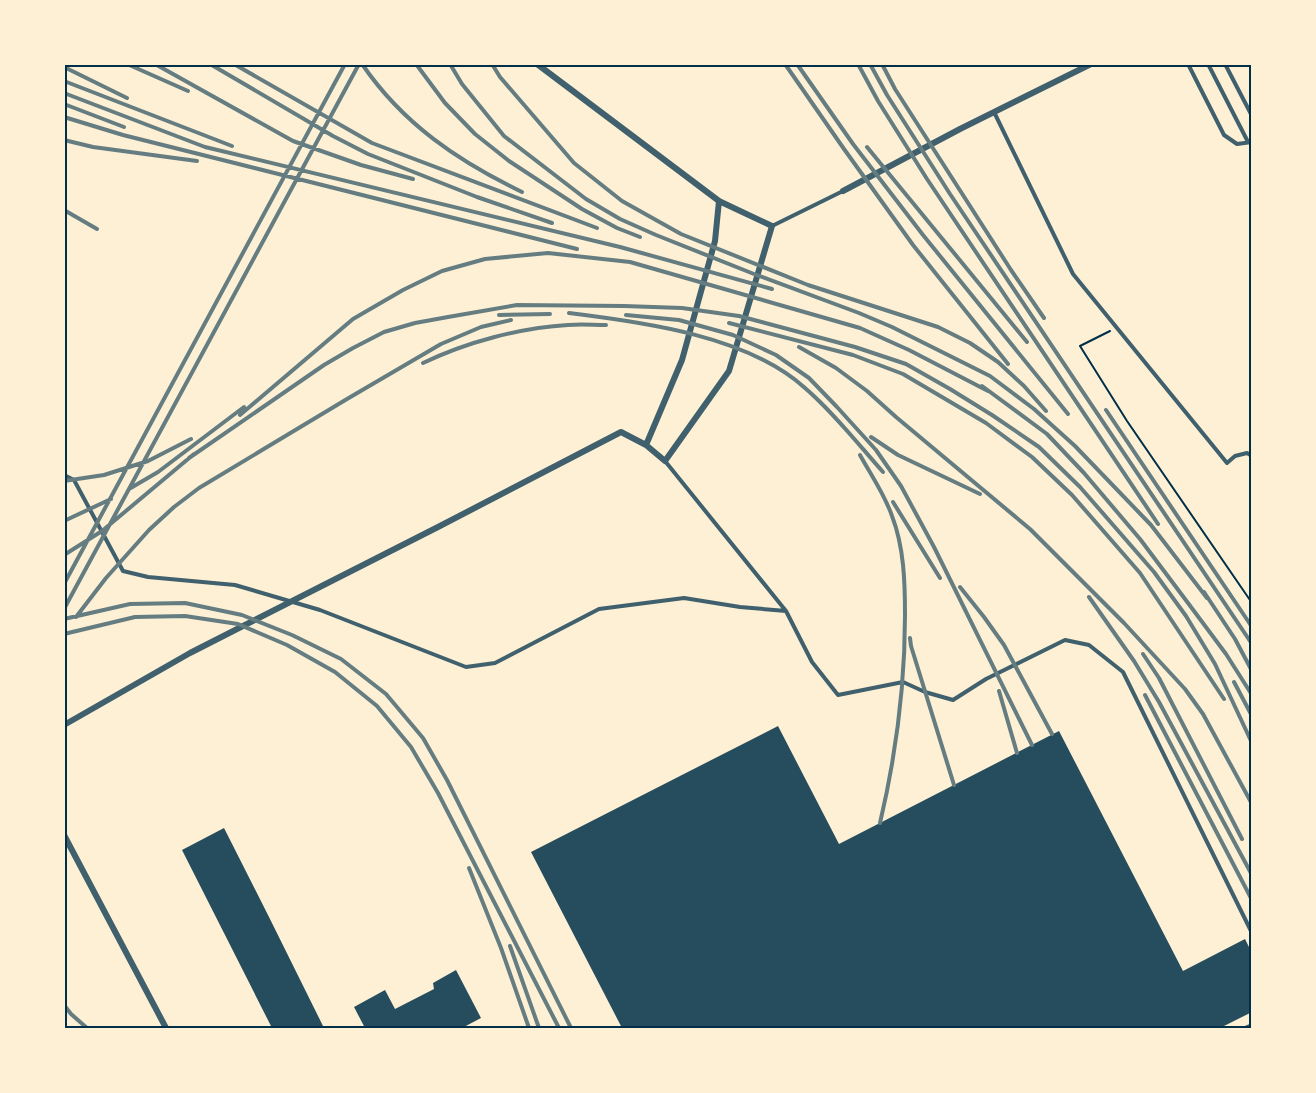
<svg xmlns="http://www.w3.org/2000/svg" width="1316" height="1093" font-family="'Source Sans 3',sans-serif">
	<rect width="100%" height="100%" fill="#fdf0d5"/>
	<path fill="#264d5e" d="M 778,726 L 839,844 L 1059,731 L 1183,971 L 1245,939 L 1252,953 L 1252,1012 L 1220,1028 L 622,1028 L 531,852 Z
		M 224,828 L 269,917 L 324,1028 L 272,1028 L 182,850 Z
		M 456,970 L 481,1018 L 462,1028 L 365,1028 L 354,1007 L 385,990 L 395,1009 L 434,989 L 433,983 Z"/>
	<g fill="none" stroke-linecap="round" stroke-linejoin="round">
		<path stroke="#003049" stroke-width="2" d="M 1110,331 L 1080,346 L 1127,421 L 1252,603"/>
		<path stroke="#3f606c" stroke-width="4" d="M 1188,64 L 1224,135 L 1237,144 L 1252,142
			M 1208,64 L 1248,142
			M 1225,64 L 1252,116
			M 994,112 L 1073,274 L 1227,463 L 1235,456 L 1247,453 L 1252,456
			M 772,226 L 843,191
			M 64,475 L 74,480 L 123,571 L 148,577 L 235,585 L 320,610 L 466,667 L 495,663 L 599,609 L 684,598 L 740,607 L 786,611 L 665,461
			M 786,611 L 812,662 L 838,695 L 903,682 L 925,692 L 953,700 L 986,679 L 1065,640 L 1089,645 L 1123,672 L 1252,933
			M 1245,1028 L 1252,1025"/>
		<path stroke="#3f606c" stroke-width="6" d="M 843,191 L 960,129 L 1091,64
			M 646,445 L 682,360 L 715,241 L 719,201
			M 64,725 L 190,653 L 438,527 L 621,432 L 646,445 L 665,461 L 729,371 L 772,226 L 719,201 L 537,64
			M 64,835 L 166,1028"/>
		<path stroke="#657d81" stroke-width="4" d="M 127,64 L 188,91
			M 155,64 L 293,141 L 361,165 L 413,179
			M 210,64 L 333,136 L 368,154 L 477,197 L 552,223
			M 234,64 L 372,143 L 597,228
			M 362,64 C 403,124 458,161 522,192
			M 416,64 L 445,103 L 475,134 L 509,161 L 582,209 L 617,228 L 640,237
			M 450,64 L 462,84 L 504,136 L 586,199 L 620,219 L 656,235 L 754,274 L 859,313 L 892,327 L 990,376 L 1034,409 L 1075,446 L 1151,525 L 1207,598
			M 492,64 L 500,77 L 574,163 L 622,201 L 681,234 L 808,285 L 938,327 L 970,343 L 998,362 L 1024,386 L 1046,411
			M 785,64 L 844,149 L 913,245 L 1008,364
			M 797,64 L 853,144 L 923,235 L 1068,414
			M 858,64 L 878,101 L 927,179 L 1158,524
			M 870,64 L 887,95 L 950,194 L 1252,644
			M 882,64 L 895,89 L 1011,270 L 1044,318
			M 64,67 L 127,98
			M 64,81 L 232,146
			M 64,93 L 205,147 L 620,247 L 772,289
			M 64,104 L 124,127
			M 64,117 L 123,135 L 577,249
			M 64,140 L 93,147 L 197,161
			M 867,147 L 1027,342
			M 64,210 L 97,229
			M 569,313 C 643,322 748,336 805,388 C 834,413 858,444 883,472
			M 499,315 L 550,314
			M 626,315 L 679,320 L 733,335 L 776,355 L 809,378 L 837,407 L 876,450 L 901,486 L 934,547 L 1032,745
			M 729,323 L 853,355 L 903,374 L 986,423 L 1032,457 L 1072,495 L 1140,573 L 1224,699
			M 799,347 L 836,368 L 867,391 L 896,417 L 1030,529 L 1124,623 L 1185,689 L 1203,714 L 1252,804
			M 423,363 C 467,342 519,328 568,325 C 581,324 593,325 606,325
			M 982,386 L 1047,434 L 1084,473 L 1140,539 L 1191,607 L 1226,654 L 1252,695
			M 1106,410 L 1252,627
			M 240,415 L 353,319 L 403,290 L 442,271 L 485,259 L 548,253 L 630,262 L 860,328 L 909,350 L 988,391
			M 871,437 L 898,455 L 980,494
			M 860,455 C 871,475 885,495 892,516 C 904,547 905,582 905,615 C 905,685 896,755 880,823
			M 189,458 L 324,365 L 353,348 L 384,332 L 415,323 L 448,317 L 517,305 L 624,306 L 682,308 L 739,316 L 855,347 L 906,364 L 950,389 L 992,415 L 1039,447 L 1080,487 L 1154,572 L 1186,616 L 1215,664 L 1252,743
			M 64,481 L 104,475 L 148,461 L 191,439
			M 129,489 L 158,472 L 244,407
			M 893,502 L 940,578
			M 64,521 L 111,499
			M 64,555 L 102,531 L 194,454
			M 64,584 L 345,64
			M 960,587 L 984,617 L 1004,645 L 1052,734
			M 1204,592 L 1235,639 L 1252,671
			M 1089,597 L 1134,661 L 1159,702 L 1252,875
			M 64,609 L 359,64
			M 76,617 L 106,578 L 149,530 L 174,507 L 199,488 L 347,399 L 441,344 L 481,327 L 511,320
			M 64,619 L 130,604 L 185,603 L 242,615 L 292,635 L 341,659 L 386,694 L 423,738 L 447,780 L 571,1028
			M 64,634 L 135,617 L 185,616 L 238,624 L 287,645 L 335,672 L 377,706 L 411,747 L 438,793 L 559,1028
			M 910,638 L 911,646 L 954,785
			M 1143,654 L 1159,678 L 1242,839
			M 1234,682 L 1252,716
			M 999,691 L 1017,753
			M 1145,695 L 1252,900
			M 469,868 L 501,948 L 529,1028
			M 510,946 L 539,1028
			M 64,1005 L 71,1014 L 87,1028"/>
	</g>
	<rect width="1316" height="1093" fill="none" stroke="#fdf0d5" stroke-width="132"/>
	<rect x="66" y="66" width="1184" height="961" fill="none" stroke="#003049" stroke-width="2"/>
</svg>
